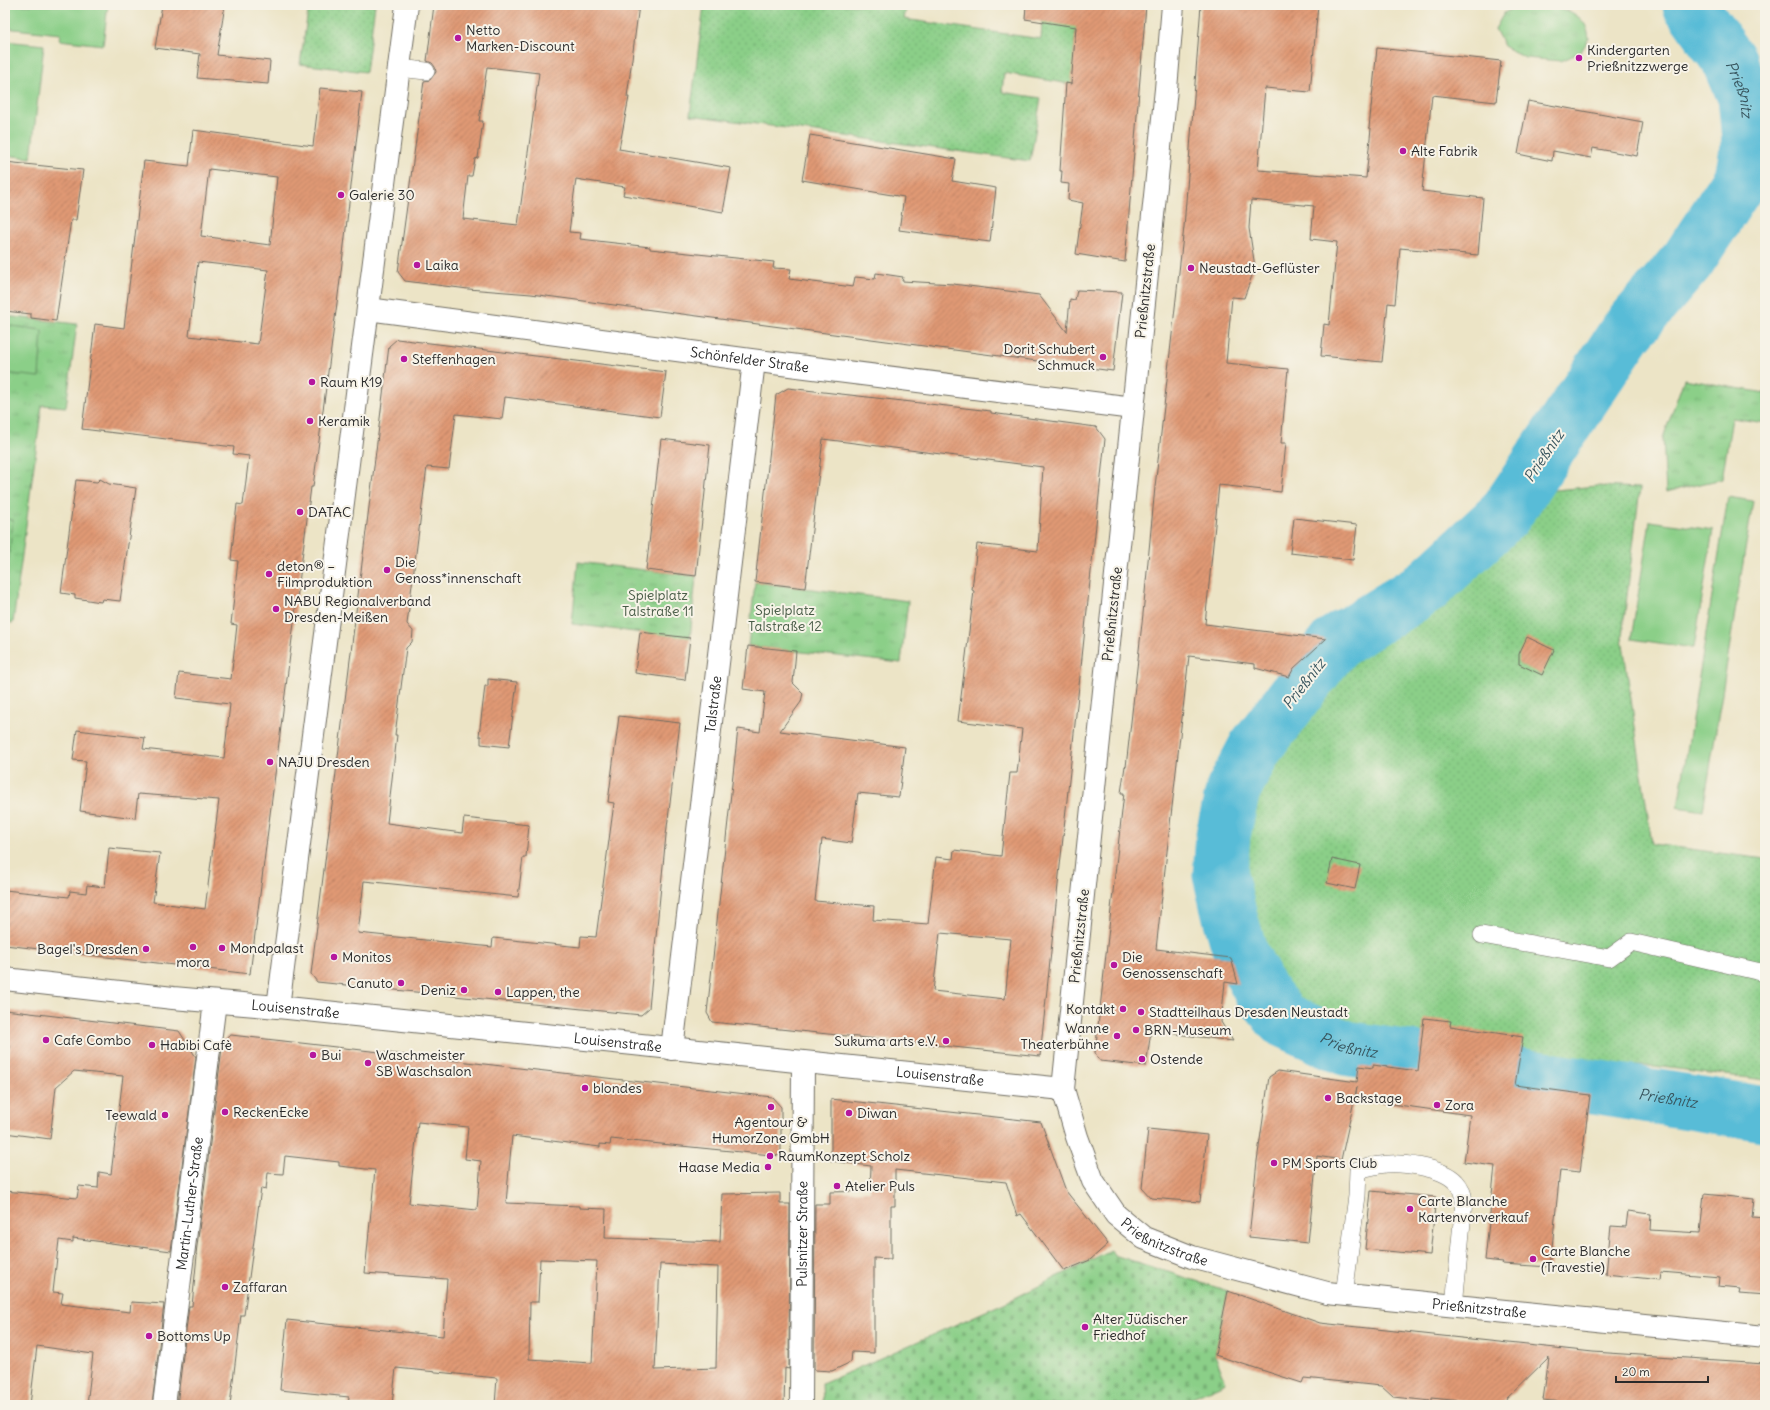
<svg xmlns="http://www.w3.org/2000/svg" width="1770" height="1410" font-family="Delius,sans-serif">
	<defs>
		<pattern id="grass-tufts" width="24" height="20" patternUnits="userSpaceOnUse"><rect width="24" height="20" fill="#8bcf88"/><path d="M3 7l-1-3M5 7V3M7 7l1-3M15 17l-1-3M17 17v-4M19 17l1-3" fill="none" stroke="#78b276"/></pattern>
		<pattern id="cemetery-stones" width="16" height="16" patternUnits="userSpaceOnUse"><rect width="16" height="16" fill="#8bcf88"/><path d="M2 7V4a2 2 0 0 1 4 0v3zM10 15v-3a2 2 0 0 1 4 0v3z" fill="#78b276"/></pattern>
		<pattern id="garden-dots" width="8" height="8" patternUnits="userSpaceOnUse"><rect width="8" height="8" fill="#8bcf88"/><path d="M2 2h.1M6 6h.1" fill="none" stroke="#78b276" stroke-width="1.8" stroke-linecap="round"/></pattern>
		<pattern id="building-hatch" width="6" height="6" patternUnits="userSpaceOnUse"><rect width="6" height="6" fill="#e09974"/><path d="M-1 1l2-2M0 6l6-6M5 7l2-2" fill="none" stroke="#b67d5f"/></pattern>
	</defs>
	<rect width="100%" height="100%" fill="#f7f3e8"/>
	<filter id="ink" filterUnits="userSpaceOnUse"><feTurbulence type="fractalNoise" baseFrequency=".025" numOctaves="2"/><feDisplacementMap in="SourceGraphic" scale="8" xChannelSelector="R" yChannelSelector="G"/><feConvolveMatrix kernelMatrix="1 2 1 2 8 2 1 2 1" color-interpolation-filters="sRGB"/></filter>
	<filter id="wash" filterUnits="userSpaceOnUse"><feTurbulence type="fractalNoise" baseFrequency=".012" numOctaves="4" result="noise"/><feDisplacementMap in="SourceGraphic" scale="16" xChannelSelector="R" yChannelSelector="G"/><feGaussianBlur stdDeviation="0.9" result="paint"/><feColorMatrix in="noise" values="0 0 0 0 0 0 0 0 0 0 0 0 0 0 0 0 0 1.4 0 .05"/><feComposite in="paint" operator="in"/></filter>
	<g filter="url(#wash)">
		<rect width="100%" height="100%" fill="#ece4c6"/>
		<path fill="url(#grass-tufts)" stroke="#5b7d5a" d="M 1519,5 C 1540,5 1570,4 1584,23 C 1587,27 1588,33 1589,38 L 1581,52 L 1561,61 L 1525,58 L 1504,46 L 1495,29 L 1504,13 Z
			M 5,316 L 77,324 L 66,407 L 42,405 L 13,623 L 5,622 Z
			M 1684,379 L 1765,393 L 1765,423 L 1732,418 L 1722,479 L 1666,492 L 1663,438 Z
			M 578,562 L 696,576 L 690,639 L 572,624 Z
			M 755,582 L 908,601 L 901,663 L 748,646 Z"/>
		<path fill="url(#cemetery-stones)" stroke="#5b7d5a" d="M 1111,1250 L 1114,1255 L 1228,1291 L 1215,1355 L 1226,1383 L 1177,1405 L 823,1405 L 822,1384 L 1013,1299 Z"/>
		<path fill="url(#garden-dots)" stroke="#5b7d5a" d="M 309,5 L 375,5 L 366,72 L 300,64 Z
			M 704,5 L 907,5 L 904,19 L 1041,39 L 1043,5 L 1083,5 L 1076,29 L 1074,53 L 1076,85 L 1004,73 L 1002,92 L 1041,98 L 1030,161 L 690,115 Z
			M 1596,486 L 1640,488 L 1622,637 L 1652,844 L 1765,859 L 1765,1080 L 1654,1066 L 1561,1066 L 1451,1056 L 1340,1039 L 1276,1006 L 1244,941 L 1228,874 L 1237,809 L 1297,711 L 1348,648 L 1427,598 L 1545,491 Z"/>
		<path fill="#8bcf88" stroke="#5b7d5a" d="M 5,5 L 108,5 L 103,45 L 59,40 L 60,34 L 5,28 Z
			M 5,41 L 44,45 L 31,158 L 5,155 Z
			M 5,325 L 42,330 L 39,377 L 5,373 Z
			M 1728,497 L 1753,501 L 1703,811 L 1678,807 Z
			M 5,519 L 13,520 L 5,592 Z
			M 1650,521 L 1713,530 L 1694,648 L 1631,639 Z"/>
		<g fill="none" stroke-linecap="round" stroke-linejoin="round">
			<path stroke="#59bcd7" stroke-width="55" id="s1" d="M 1690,5 L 1730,62 L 1745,97 L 1749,140 L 1742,177 L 1688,260 L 1627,331 L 1505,514 L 1426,587 L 1335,643 L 1255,748 L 1233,790 L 1223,835 L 1220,875 L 1230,917 L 1240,951 L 1261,992 L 1282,1019 L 1345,1048 L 1765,1114"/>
		</g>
		<g id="blocks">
			<path fill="url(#building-hatch)" fill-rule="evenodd" d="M 162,5 L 225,5 L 217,55 L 270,61 L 268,84 L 197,78 L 200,54 L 155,48 Z
				M 434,5 L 639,5 L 627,97 L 629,97 L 619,149 L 731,168 L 723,212 L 623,195 L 625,187 L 576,179 L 569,232 L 581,233 L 580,239 L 650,247 L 650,249 L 774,262 L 773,268 L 791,269 L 789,279 L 853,287 L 855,277 L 875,279 L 876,273 L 903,277 L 902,281 L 953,284 L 1039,295 L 1067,332 L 1070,299 L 1075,300 L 1077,290 L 1122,292 L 1113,371 L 531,294 L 468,289 L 405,281 L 398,272 L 424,81 L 430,80 L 436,72 L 435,67 L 432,63 L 427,61 ZM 487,67 L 539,73 L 518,225 L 463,219 L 468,176 L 472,176 L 475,159 L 478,158 L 483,121 L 479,121 Z
				M 1026,5 L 1146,5 L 1125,262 L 1076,254 L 1083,203 L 1068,200 L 1069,184 L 1061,183 L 1062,171 L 1060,171 L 1066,83 L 1071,84 L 1076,27 L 1025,19 Z
				M 1201,5 L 1318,5 L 1310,92 L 1265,88 L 1258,170 L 1366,178 L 1371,128 L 1369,128 L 1377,48 L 1501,61 L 1496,102 L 1432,95 L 1422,191 L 1483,198 L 1478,255 L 1400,248 L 1395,304 L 1388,303 L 1382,362 L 1321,356 L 1324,324 L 1329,325 L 1337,242 L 1311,239 L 1314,206 L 1251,200 L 1249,228 L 1255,267 L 1244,298 L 1232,297 L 1226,363 L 1288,369 L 1281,443 L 1286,443 L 1281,492 L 1219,485 L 1205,624 L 1326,639 L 1294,668 L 1289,677 L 1255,668 L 1255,664 L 1189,656 L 1156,949 L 1231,958 L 1238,984 L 1225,982 L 1221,1022 L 1233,1041 L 1151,1031 L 1146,1066 L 1100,1061 L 1095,1053 L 1124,793 L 1121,793 L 1125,766 L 1126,767 L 1143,614 L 1155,487 L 1184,227 Z
				M 320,88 L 362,92 L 340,280 L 313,487 L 311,487 L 250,974 L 5,945 L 5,890 L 69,897 L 70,891 L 86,893 L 87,885 L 105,887 L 109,848 L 160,853 L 153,902 L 205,909 L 219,800 L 138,794 L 135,818 L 80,811 L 86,761 L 73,760 L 77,730 L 145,738 L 143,749 L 224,758 L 230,704 L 176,698 L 179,673 L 231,679 L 237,625 L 231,624 L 238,561 L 231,560 L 237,504 L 243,505 L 249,456 L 233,454 L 234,447 L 82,429 L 95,324 L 124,328 L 144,161 L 189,166 L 193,130 L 313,146 ZM 209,169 L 277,177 L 270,245 L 201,236 ZM 198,262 L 268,270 L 258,344 L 189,336 Z
				M 1528,101 L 1643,122 L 1637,156 L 1593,148 L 1591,158 L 1553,151 L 1552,161 L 1518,154 Z
				M 810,135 L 956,159 L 952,181 L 996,188 L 990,242 L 899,230 L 904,197 L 802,180 Z
				M 5,162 L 83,170 L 76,220 L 71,220 L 56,321 L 31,318 L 31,314 L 5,311 Z
				M 397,339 L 666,372 L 660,417 L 505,397 L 502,419 L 456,414 L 449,469 L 427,467 L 407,624 L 413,631 L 412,642 L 406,648 L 395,735 L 397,735 L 387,823 L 462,833 L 464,818 L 529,825 L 526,857 L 523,857 L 518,897 L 364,881 L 358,933 L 492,947 L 493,938 L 580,947 L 581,936 L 596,937 L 614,803 L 608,802 L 619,716 L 680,723 L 666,835 L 649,1008 L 641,1015 L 317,982 L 311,974 L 389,346 Z
				M 788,388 L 991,411 L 991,413 L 1096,427 L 1105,439 L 1040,1056 L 712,1022 L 707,1013 L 738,729 L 760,732 L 765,692 L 743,689 L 748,646 L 796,651 L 793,683 L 803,693 L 801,702 L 780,731 L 905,747 L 899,797 L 858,793 L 851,843 L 822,839 L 815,901 L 874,906 L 873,920 L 928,924 L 936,857 L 953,859 L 954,850 L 1001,856 L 1010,773 L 1017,773 L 1022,729 L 958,721 L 974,591 L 972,590 L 977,544 L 1038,551 L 1043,467 L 823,439 L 805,588 L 755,582 L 776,395 ZM 940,933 L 1011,939 L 1005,999 L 933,991 Z
				M 661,439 L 710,445 L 696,576 L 646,570 Z
				M 100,479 L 109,484 L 136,488 L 120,601 L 102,599 L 101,602 L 75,598 L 75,595 L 61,593 L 76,480 L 97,482 Z
				M 1294,518 L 1357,525 L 1353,560 L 1290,553 Z
				M 640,632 L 690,638 L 685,680 L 635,673 Z
				M 1527,637 L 1554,650 L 1542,675 L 1519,664 L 1519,654 Z
				M 488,679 L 517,682 L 509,747 L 481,744 L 481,736 L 479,736 L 485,686 L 488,686 Z
				M 1332,859 L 1360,865 L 1355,889 L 1327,883 Z
				M 5,1010 L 179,1031 L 196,1057 L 171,1251 L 73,1238 L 73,1242 L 59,1240 L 53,1292 L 63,1293 L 61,1304 L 130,1312 L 131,1302 L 164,1304 L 152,1405 L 87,1405 L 93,1354 L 37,1346 L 30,1405 L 5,1405 L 5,1191 L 77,1198 L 79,1186 L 98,1188 L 99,1172 L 111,1174 L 123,1076 L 74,1071 L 56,1087 L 50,1139 L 5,1133 L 5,1087 L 10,1046 L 5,1045 Z
				M 1424,1018 L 1451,1021 L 1450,1026 L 1523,1037 L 1515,1085 L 1590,1095 L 1580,1172 L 1560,1170 L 1550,1267 L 1502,1264 L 1503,1262 L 1485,1260 L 1495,1166 L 1464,1162 L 1470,1115 L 1355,1099 L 1357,1087 L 1341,1160 L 1317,1156 L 1308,1243 L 1249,1237 L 1257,1161 L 1269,1077 L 1278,1071 L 1357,1082 L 1359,1066 L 1373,1068 L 1373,1065 L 1418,1071 Z
				M 231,1035 L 772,1097 L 781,1107 L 781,1156 L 611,1139 L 610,1145 L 600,1144 L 600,1147 L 512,1136 L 506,1203 L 579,1206 L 579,1208 L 606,1209 L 605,1238 L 720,1242 L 722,1194 L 780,1193 L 780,1204 L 790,1204 L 789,1369 L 785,1368 L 784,1405 L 495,1405 L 497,1378 L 396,1368 L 392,1405 L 348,1405 L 349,1397 L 280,1390 L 287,1320 L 443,1336 L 447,1279 L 365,1273 L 375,1170 L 339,1166 L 339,1162 L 285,1156 L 283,1174 L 268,1173 L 266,1189 L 261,1188 L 244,1315 L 241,1315 L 230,1405 L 177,1405 L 189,1306 L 192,1306 L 197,1255 L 196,1254 L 223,1040 ZM 418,1122 L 468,1127 L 465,1159 L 481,1161 L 477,1210 L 409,1203 ZM 540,1259 L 597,1261 L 592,1363 L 529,1359 L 530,1302 L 538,1302 ZM 660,1264 L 718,1267 L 716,1368 L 655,1370 Z
				M 831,1099 L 1041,1122 L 1066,1191 L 1108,1244 L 1090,1260 L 1064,1271 L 1021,1214 L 1017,1216 L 1006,1182 L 895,1170 L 895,1206 L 891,1206 L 891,1259 L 874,1258 L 874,1353 L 852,1352 L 851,1362 L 832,1371 L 814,1370 L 815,1204 L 830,1204 L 830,1192 L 870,1191 L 871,1166 L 831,1161 Z
				M 1148,1129 L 1207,1135 L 1200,1202 L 1151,1198 L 1142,1188 Z
				M 1371,1191 L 1436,1197 L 1430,1255 L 1365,1249 Z
				M 1704,1194 L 1754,1199 L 1752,1217 L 1765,1218 L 1765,1295 L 1739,1293 L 1740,1289 L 1719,1287 L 1720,1277 L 1661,1272 L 1660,1280 L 1606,1274 L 1611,1226 L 1626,1227 L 1628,1211 L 1651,1214 L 1650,1230 L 1700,1233 Z
				M 1228,1291 L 1320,1323 L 1593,1352 L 1765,1363 L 1765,1405 L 1588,1405 L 1543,1400 L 1549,1357 L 1500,1405 L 1432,1398 L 1432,1401 L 1393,1397 L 1381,1386 L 1304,1378 L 1302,1383 L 1215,1355 Z"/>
		</g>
	</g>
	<g filter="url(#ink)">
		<use href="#blocks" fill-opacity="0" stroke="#6f6c61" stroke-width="1"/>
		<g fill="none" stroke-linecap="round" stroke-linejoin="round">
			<g stroke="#6f6c61" stroke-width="18">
				<path id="service" d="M 399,68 L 426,71
					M 1482,935 L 1609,958 L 1631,942 L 1765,973
					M 1344,1295 L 1357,1196 L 1358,1170 C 1365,1168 1372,1166 1379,1165 C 1399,1161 1442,1167 1456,1182 C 1461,1187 1463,1193 1464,1201 L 1454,1306"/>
			</g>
			<g stroke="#6f6c61" stroke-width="24">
				<g id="minor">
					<path id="s2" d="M 1173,5 L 1166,89 L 1063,1089 L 1077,1137 L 1093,1181 L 1116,1215 L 1144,1238 L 1192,1257 L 1327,1293 L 1765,1337"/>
					<path id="s3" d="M 368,309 L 774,363 L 1133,408"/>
					<path id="s4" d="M 5,979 L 173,998 L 278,1007 L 1063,1089"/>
					<path d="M 278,1007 L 407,5"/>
					<path id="s5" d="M 672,1049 L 754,361"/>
					<path id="s6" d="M 164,1405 L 215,1002"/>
					<path id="s7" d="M 801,1405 L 803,1063"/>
				</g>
			</g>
			<use href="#service" stroke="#fff" stroke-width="17"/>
			<use href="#minor" stroke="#fff" stroke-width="22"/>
		</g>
	</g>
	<g fill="#b5179e" stroke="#f7f3e8" stroke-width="1.5">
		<circle cx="458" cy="38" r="4"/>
		<circle cx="1579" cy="58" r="4"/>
		<circle cx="1403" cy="151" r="4"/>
		<circle cx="341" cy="195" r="4"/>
		<circle cx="417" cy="265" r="4"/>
		<circle cx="1191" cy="268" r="4"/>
		<circle cx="1103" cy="357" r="4"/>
		<circle cx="404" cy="359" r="4"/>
		<circle cx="312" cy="382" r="4"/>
		<circle cx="310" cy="421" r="4"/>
		<circle cx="300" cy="512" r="4"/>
		<circle cx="387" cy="570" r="4"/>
		<circle cx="269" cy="574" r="4"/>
		<circle cx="276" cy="609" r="4"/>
		<circle cx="270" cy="762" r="4"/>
		<circle cx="193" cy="947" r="4"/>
		<circle cx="222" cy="948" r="4"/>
		<circle cx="146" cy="949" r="4"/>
		<circle cx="334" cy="957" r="4"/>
		<circle cx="1114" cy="965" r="4"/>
		<circle cx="401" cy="983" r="4"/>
		<circle cx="464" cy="990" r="4"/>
		<circle cx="498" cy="992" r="4"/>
		<circle cx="1123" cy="1009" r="4"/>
		<circle cx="1141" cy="1012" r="4"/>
		<circle cx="1136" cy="1030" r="4"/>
		<circle cx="1117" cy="1036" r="4"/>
		<circle cx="46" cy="1040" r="4"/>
		<circle cx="946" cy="1041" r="4"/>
		<circle cx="152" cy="1045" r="4"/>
		<circle cx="313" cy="1055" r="4"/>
		<circle cx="1142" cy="1059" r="4"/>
		<circle cx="368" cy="1063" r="4"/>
		<circle cx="585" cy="1088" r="4"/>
		<circle cx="1328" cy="1098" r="4"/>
		<circle cx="1437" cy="1105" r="4"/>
		<circle cx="771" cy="1107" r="4"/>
		<circle cx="225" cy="1112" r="4"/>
		<circle cx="849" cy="1113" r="4"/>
		<circle cx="165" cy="1115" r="4"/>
		<circle cx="770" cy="1156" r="4"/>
		<circle cx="1274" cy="1163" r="4"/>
		<circle cx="768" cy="1167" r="4"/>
		<circle cx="837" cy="1186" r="4"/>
		<circle cx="1410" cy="1209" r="4"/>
		<circle cx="1533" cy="1259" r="4"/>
		<circle cx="225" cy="1287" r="4"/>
		<circle cx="1085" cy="1327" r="4"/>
		<circle cx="149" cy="1336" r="4"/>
	</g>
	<g text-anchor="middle" stroke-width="4" stroke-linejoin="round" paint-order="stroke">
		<g font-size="14" fill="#2b2b2b" stroke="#f7f3e8" text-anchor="start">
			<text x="466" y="35">Netto<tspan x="466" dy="16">Marken-Discount</tspan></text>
			<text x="1587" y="55">Kindergarten<tspan x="1587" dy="16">Prießnitzzwerge</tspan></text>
			<text x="1411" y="156">Alte Fabrik</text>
			<text x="349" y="200">Galerie 30</text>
			<text x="425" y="270">Laika</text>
			<text x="1199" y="273">Neustadt-Geflüster</text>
			<text x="1095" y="354" text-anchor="end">Dorit Schubert<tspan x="1095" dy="16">Schmuck</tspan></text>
			<text x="412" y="364">Steffenhagen</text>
			<text x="320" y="387">Raum K19</text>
			<text x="318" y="426">Keramik</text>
			<text x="308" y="517">DATAC</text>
			<text x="395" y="567">Die<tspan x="395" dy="16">Genoss*innenschaft</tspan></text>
			<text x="277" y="571">deton® –<tspan x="277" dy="16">Filmproduktion</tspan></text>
			<text x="284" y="606">NABU Regionalverband<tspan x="284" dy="16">Dresden-Meißen</tspan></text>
			<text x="278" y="767">NAJU Dresden</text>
			<text x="230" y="953">Mondpalast</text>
			<text x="138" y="954" text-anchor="end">Bagel's Dresden</text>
			<text x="342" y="962">Monitos</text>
			<text x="1122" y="962">Die<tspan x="1122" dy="16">Genossenschaft</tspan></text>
			<text x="193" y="967" text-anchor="middle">mora</text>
			<text x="393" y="988" text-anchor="end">Canuto</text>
			<text x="456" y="995" text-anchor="end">Deniz</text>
			<text x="506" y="997">Lappen, the</text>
			<text x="1115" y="1014" text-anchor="end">Kontakt</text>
			<text x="1149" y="1017">Stadtteilhaus Dresden Neustadt</text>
			<text x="1109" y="1033" text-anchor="end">Wanne<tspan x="1109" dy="16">Theaterbühne</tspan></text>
			<text x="1144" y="1035">BRN-Museum</text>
			<text x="54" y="1045">Cafe Combo</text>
			<text x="938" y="1046" text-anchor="end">Sukuma arts e.V.</text>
			<text x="160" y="1050">Habibi Cafè</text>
			<text x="321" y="1060">Bui</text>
			<text x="376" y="1060">Waschmeister<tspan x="376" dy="16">SB Waschsalon</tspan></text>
			<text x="1150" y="1064">Ostende</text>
			<text x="593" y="1093">blondes</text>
			<text x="1336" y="1103">Backstage</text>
			<text x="1445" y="1110">Zora</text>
			<text x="233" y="1117">ReckenEcke</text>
			<text x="857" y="1118">Diwan</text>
			<text x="157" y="1120" text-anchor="end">Teewald</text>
			<text x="771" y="1127" text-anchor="middle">Agentour &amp;<tspan x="771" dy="16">HumorZone GmbH</tspan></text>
			<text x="778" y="1161">RaumKonzept Scholz</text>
			<text x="1282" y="1168">PM Sports Club</text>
			<text x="760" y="1172" text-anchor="end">Haase Media</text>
			<text x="845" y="1191">Atelier Puls</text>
			<text x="1418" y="1206">Carte Blanche<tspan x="1418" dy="16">Kartenvorverkauf</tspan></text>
			<text x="1541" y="1256">Carte Blanche<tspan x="1541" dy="16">(Travestie)</tspan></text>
			<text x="233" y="1292">Zaffaran</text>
			<text x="1093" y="1324">Alter Jüdischer<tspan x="1093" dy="16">Friedhof</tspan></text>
			<text x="157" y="1341">Bottoms Up</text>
		</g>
		<g font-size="14" fill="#2b2b2b" stroke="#f7f3e8">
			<text transform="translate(1145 291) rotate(-84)" y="5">Prießnitzstraße</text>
			<text dy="5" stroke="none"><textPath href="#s3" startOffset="385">Schönfelder Straße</textPath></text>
			<text transform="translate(1112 614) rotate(-84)" y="5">Prießnitzstraße</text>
			<text dy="5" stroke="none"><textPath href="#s5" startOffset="347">Talstraße</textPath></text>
			<text transform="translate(1079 936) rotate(-84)" y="5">Prießnitzstraße</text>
			<text dy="5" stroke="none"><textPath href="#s4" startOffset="292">Louisenstraße</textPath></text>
			<text dy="5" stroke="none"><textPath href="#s4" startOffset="616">Louisenstraße</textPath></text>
			<text dy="5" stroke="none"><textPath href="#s4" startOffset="940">Louisenstraße</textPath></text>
			<text dy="5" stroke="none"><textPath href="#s6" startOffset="203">Martin-Luther-Straße</textPath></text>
			<text dy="5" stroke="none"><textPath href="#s7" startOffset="171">Pulsnitzer Straße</textPath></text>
			<text dy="5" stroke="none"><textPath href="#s2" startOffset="1284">Prießnitzstraße</textPath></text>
			<text dy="5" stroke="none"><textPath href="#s2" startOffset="1608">Prießnitzstraße</textPath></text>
		</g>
		<g font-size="14" fill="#485c47" stroke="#f7f3e8">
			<text x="658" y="600">Spielplatz<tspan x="658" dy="16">Talstraße 11</tspan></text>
			<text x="785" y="615">Spielplatz<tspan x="785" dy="16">Talstraße 12</tspan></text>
		</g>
		<g font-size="15" font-style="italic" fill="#39565f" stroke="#f7f3e8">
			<text dy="5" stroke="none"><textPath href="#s1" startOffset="99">Prießnitz</textPath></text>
			<text transform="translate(1544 456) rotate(-56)" y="5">Prießnitz</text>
			<text transform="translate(1304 684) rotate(-52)" y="5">Prießnitz</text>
			<text dy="5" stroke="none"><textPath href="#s1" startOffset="1312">Prießnitz</textPath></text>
			<text dy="5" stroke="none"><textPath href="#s1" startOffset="1636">Prießnitz</textPath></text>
		</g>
	</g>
	<rect width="1770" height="1410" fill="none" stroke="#f7f3e8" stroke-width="20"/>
	<path d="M1616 1376v6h92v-6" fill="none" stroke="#2b2b2b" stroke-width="2"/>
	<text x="1622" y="1376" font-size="12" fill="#2b2b2b" stroke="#f7f3e8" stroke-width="3" paint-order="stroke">20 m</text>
</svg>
